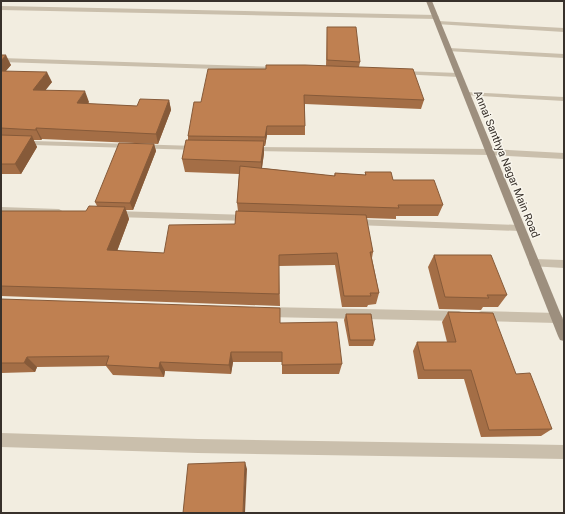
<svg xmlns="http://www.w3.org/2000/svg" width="565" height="514" font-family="Roboto,sans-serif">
	<rect width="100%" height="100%" fill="#f2ede0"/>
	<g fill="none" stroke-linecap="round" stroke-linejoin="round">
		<path fill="#cabfac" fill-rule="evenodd" d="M 1,6 L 436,15 L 439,17 L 436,19 L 1,10 Z
			M 438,21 L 564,28 L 564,32 L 436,24 L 435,23 Z
			M 449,48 L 564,54 L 564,58 L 447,51 L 447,49 Z
			M 1,58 L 279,67 L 282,69 L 279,71 L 1,62 Z
			M 401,71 L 459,73 L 462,75 L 459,77 L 399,74 L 398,73 Z
			M 466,92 L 564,97 L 564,101 L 464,95 L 463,94 Z
			M 1,140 L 196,146 L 200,148 L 196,150 L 1,144 Z
			M 249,147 L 490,149 L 564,153 L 564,159 L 490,155 L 252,151 L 249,151 Z
			M 1,207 L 59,209 L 64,212 L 59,215 L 1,213 Z
			M 115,211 L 249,215 L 254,218 L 249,221 L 115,217 L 110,214 Z
			M 355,219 L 520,225 L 525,228 L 520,231 L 355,225 L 350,222 Z
			M 534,259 L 564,260 L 564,268 L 530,266 L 529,263 L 530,260 Z
			M 267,307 L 459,311 L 463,313 L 465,316 L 463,319 L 459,321 L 267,317 L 263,315 L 261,312 L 263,309 Z
			M 481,311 L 557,313 L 561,315 L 563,318 L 561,321 L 557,323 L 481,321 L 477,319 L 475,316 L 477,313 Z
			M 1,433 L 198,439 L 564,445 L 564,459 L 198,453 L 1,447 Z"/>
		<path fill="#9d8f7e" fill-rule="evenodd" d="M 426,1 L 432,1 L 564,322 L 564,341 L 560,340 L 558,336 Z"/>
	</g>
	<path fill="#a46e46" d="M 327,27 L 360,62 L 359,67 L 424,100 L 421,109 L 305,104 L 305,135 L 267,135 L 265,146 L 264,146 L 264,153 L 262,168 L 334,176 L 335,173 L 365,175 L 365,172 L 393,180 L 443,205 L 438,216 L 396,216 L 396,219 L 366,218 L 373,252 L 372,258 L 379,293 L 376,304 L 368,305 L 367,307 L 342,307 L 335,265 L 279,266 L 280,306 L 1,296 L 1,211 L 86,211 L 97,206 L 95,202 L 154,144 L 156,151 L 133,210 L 126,210 L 129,219 L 117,251 L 164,253 L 235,224 L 238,211 L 237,203 L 239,174 L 185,172 L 182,159 L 188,140 L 188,136 L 201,102 L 266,69 L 326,66 Z
		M 1,55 L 11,65 L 6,71 L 52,82 L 45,90 L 89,102 L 87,104 L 137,106 L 169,100 L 171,110 L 158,144 L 42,139 L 41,140 L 33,140 L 37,147 L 21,174 L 1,174 Z
		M 434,255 L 507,295 L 498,307 L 483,307 L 481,310 L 439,309 L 428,267 Z
		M 1,299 L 280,323 L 342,364 L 339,374 L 282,374 L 282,362 L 233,362 L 231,374 L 165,371 L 164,377 L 113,375 L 106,366 L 37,367 L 35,372 L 1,373 Z
		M 448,312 L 516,374 L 552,429 L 541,436 L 481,437 L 464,379 L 418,379 L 413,351 L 417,342 L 447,342 L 442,322 Z
		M 346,314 L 375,340 L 373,346 L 349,346 L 344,320 Z"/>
	<path fill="#865a39" d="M 6,55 L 11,65 L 1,76 L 1,61 Z
		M 47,72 L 52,82 L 38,100 L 33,90 Z
		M 85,91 L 89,102 L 81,113 L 77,103 Z
		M 169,100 L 171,110 L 158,144 L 156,134 Z
		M 267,126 L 267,135 L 265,146 L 265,137 Z
		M 36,128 L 42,139 L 41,140 L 36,130 Z
		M 32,136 L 37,147 L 21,174 L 15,164 Z
		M 264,141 L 264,153 L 261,174 L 261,162 Z
		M 154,144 L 156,151 L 133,210 L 130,203 Z
		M 125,207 L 129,219 L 113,262 L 107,250 Z
		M 231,352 L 233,362 L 231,374 L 229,365 Z
		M 27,357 L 37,367 L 35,372 L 24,363 Z
		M 160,362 L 165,371 L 164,377 L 159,368 Z
		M 245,462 L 247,469 L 245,513 L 243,513 Z"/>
	<path fill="#bf8051" stroke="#865a39" d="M 327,27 L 356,27 L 360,62 L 327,60 Z
		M 1,55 L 6,55 L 1,61 Z
		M 266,65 L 305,65 L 413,69 L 424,100 L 304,95 L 305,126 L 267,126 L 265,137 L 188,136 L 194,102 L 201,102 L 208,69 L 266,69 Z
		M 1,71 L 47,72 L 33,90 L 85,91 L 77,103 L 137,106 L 140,99 L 169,100 L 156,134 L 36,128 L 36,130 L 1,128 Z
		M 1,135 L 32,136 L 15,164 L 1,164 Z
		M 186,140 L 264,141 L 261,162 L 182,159 Z
		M 119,143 L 154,144 L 130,203 L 95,202 Z
		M 240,166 L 335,176 L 335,173 L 366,175 L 365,172 L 391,172 L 393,180 L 434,180 L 443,205 L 398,205 L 399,208 L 237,203 Z
		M 89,206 L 125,207 L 107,250 L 164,253 L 169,225 L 235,224 L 236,211 L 366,215 L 373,252 L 370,252 L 379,293 L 370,293 L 371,296 L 344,296 L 337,253 L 279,255 L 279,294 L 1,286 L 1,211 L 86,211 Z
		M 434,255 L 491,255 L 507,295 L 487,295 L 489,298 L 445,297 Z
		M 1,299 L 280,308 L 280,323 L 337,322 L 342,364 L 282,365 L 282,352 L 231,352 L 229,365 L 160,362 L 159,368 L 106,365 L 109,356 L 27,357 L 24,363 L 1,363 Z
		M 448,312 L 493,313 L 516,374 L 530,373 L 552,429 L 489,430 L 471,370 L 424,370 L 417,342 L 456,342 Z
		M 346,314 L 371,314 L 375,340 L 350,340 Z
		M 245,462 L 243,513 L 183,513 L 188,464 Z"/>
	<g text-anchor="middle" stroke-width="3" stroke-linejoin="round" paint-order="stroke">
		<g font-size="11" fill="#38312b" stroke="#f9f6ed">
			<text transform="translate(507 164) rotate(68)" y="4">Annai Santhya Nagar Main Road</text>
		</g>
	</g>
	<rect width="565" height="514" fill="none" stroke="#38312b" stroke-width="4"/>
</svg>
